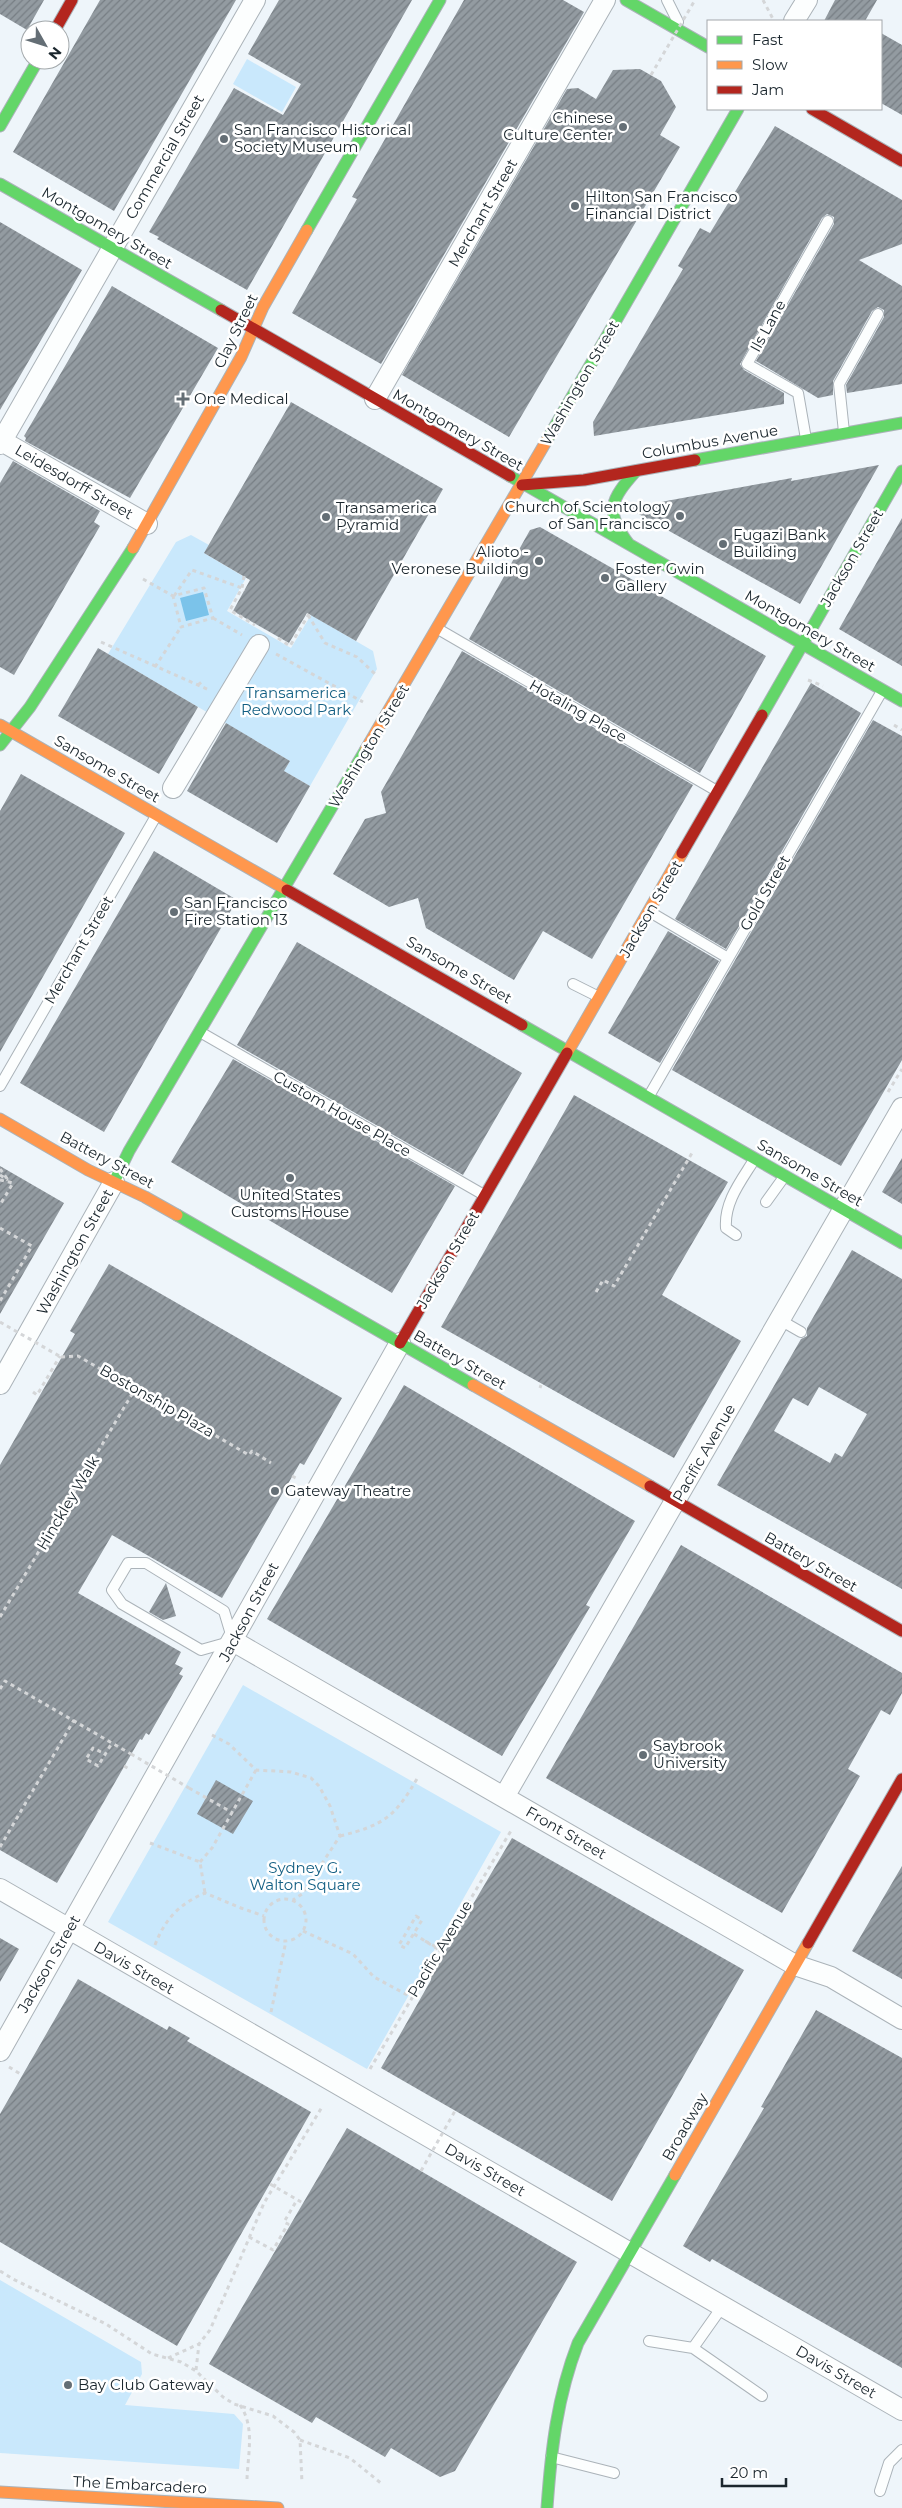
<svg xmlns="http://www.w3.org/2000/svg" width="902" height="2508" font-family="Montserrat,sans-serif">
	<defs>
		<pattern id="building-hatch" width="6" height="6" patternUnits="userSpaceOnUse" patternTransform="scale(1.25)"><rect width="6" height="6" fill="#939ba1"/><path d="M-1 1l2-2M0 6l6-6M5 7l2-2" fill="none" stroke="#777e84"/></pattern>
	</defs>
	<rect width="100%" height="100%" fill="#eef5fa"/>
	<path fill="#c9e8fc" d="M 247,59 L 296,87 L 282,112 L 233,84 Z
		M 191,535 L 209,545 L 204,553 L 246,578 L 227,611 L 291,648 L 311,615 L 373,651 L 377,669 L 310,786 L 284,771 L 290,761 L 108,654 L 176,542 Z
		M 243,1685 L 501,1832 L 367,2069 L 108,1922 Z
		M 0,2280 L 141,2362 L 142,2374 L 125,2405 L 234,2414 L 243,2424 L 239,2469 L 0,2453 Z"/>
	<path fill="#7bc3ea" d="M 203,592 L 209,615 L 186,621 L 180,598 Z"/>
	<path fill="url(#building-hatch)" fill-rule="evenodd" d="M 0,0 L 44,0 L 27,30 L 0,14 Z
		M 100,0 L 236,0 L 114,211 L 13,152 Z
		M 279,0 L 412,0 L 247,290 L 157,239 L 159,237 L 149,232 L 234,88 L 283,115 L 301,84 L 248,54 Z
		M 464,0 L 563,0 L 584,12 L 381,364 L 292,313 L 357,199 L 352,197 Z
		M 835,0 L 877,0 L 865,21 L 824,21 Z
		M 881,33 L 902,45 L 902,115 L 881,103 Z
		M 640,69 L 661,81 L 676,107 L 660,135 L 680,147 L 509,437 L 402,375 L 567,89 L 578,88 L 596,99 L 613,70 Z
		M 775,126 L 902,200 L 902,244 L 859,260 L 902,286 L 902,384 L 847,393 L 846,385 L 884,317 L 884,310 L 878,307 L 872,311 L 833,381 L 833,395 L 818,398 L 756,361 L 834,224 L 834,217 L 827,214 L 822,218 L 740,364 L 744,370 L 784,393 L 784,404 L 594,436 L 593,422 L 683,269 L 678,266 L 700,228 L 710,233 Z
		M 0,222 L 82,270 L 0,410 Z
		M 112,286 L 218,348 L 130,498 L 25,441 L 26,438 L 24,436 Z
		M 291,402 L 443,489 L 356,641 L 307,613 L 289,643 L 233,611 L 250,580 L 204,553 Z
		M 13,461 L 100,511 L 94,522 L 100,526 L 14,675 L 0,667 L 0,483 Z
		M 879,465 L 800,604 L 628,508 L 792,478 L 791,481 Z
		M 902,518 L 902,666 L 839,629 Z
		M 540,527 L 766,656 L 700,773 L 469,639 L 530,530 Z
		M 98,648 L 198,707 L 159,774 L 58,716 Z
		M 462,651 L 693,785 L 592,959 L 543,931 L 514,980 L 426,928 L 418,898 L 389,907 L 333,874 L 365,819 L 386,813 L 381,792 Z
		M 811,683 L 861,713 L 726,949 L 675,919 Z
		M 873,720 L 902,736 L 902,1060 L 841,1166 L 672,1070 Z
		M 226,723 L 290,761 L 284,771 L 310,786 L 277,843 L 187,791 Z
		M 21,774 L 125,833 L 0,1052 L 0,811 Z
		M 154,851 L 237,900 L 104,1132 L 20,1083 Z
		M 668,931 L 719,961 L 660,1063 L 608,1033 Z
		M 297,942 L 522,1073 L 463,1175 L 237,1045 Z
		M 233,1059 L 455,1186 L 392,1293 L 171,1162 Z
		M 574,1095 L 728,1182 L 662,1295 L 741,1341 L 674,1458 L 441,1327 Z
		M 902,1158 L 902,1204 L 882,1192 Z
		M 0,1166 L 64,1203 L 0,1314 Z
		M 852,1250 L 902,1279 L 902,1589 L 717,1485 L 801,1339 L 807,1336 L 807,1328 ZM 819,1387 L 867,1414 L 842,1457 L 835,1453 L 830,1463 L 774,1431 L 793,1398 L 808,1406 Z
		M 109,1264 L 342,1398 L 304,1465 L 300,1463 L 222,1598 L 112,1535 L 78,1593 L 181,1652 L 175,1664 L 183,1668 L 179,1674 L 183,1676 L 149,1735 L 146,1733 L 142,1740 L 140,1739 L 57,1883 L 0,1850 L 0,1465 L 75,1334 L 70,1331 Z
		M 404,1385 L 635,1521 L 586,1605 L 590,1607 L 502,1756 L 267,1619 Z
		M 681,1545 L 902,1673 L 902,1693 L 890,1715 L 881,1710 L 848,1769 L 860,1776 L 782,1913 L 546,1778 Z
		M 166,1583 L 176,1616 L 163,1620 L 149,1612 Z
		M 216,1780 L 253,1801 L 233,1834 L 197,1814 Z
		M 512,1838 L 744,1970 L 612,2201 L 381,2068 L 431,1980 L 430,1977 Z
		M 902,1866 L 902,1979 L 852,1951 Z
		M 0,1938 L 19,1949 L 0,1982 Z
		M 78,1979 L 167,2030 L 169,2026 L 190,2038 L 187,2041 L 311,2112 L 177,2346 L 0,2242 L 0,2114 Z
		M 816,2010 L 902,2058 L 902,2368 L 712,2259 L 710,2262 L 683,2246 L 764,2108 L 761,2107 Z
		M 347,2128 L 577,2262 L 455,2471 L 440,2477 L 391,2448 L 385,2457 L 316,2417 L 312,2423 L 209,2364 Z"/>
	<g fill="none" stroke-linecap="round" stroke-linejoin="round">
		<g stroke="#abb3b9" stroke-width="12">
			<path id="lane" d="M 667,0 L 678,22
				M 844,432 L 839,384 L 878,314
				M 806,439 L 798,393 L 747,364 L 828,221
				M 438,629 L 717,791
				M 650,912 L 728,958
				M 573,984 L 599,997
				M 200,1032 L 484,1195
				M 0,1086 L 156,816
				M 649,1096 L 882,691
				M 766,1202 L 784,1177
				M 736,1235 L 726,1228 C 724,1202 741,1181 754,1160
				M 780,1320 L 801,1332
				M 128,1563 L 146,1563 L 224,1611 L 233,1641 L 201,1650 L 122,1604 L 112,1590 Z
				M 649,2341 L 693,2348 L 722,2307
				M 693,2348 L 762,2396
				M 551,2457 L 614,2473
				M 880,2491 L 889,2463 L 902,2450"/>
		</g>
		<g stroke="#abb3b9" stroke-width="22">
			<path id="street" d="M 794,21 L 807,0
				M 375,399 L 605,0
				M 0,440 L 147,524
				M 0,444 L 255,0
				M 173,788 L 259,645
				M 0,1384 L 114,1182
				M 233,1641 L 795,1965 L 831,1977 L 902,2019
				M 504,1797 L 902,1108
				M 0,1889 L 902,2410
				M 0,2051 L 400,1343"/>
		</g>
		<g stroke="#abb3b9" stroke-width="13">
			<path id="fast" d="M 626,0 L 708,47
				M 0,126 L 38,60
				M 0,184 L 221,310
				M 307,230 L 440,0
				M 547,440 L 738,109
				M 695,460 L 902,423
				M 510,476 L 902,701
				M 628,543 C 604,511 611,499 636,471
				M 762,715 L 902,471
				M 0,745 L 30,707 L 133,548
				M 522,1025 L 902,1243
				M 114,1182 L 129,1151 L 366,749
				M 177,1215 L 473,1385
				M 547,2508 C 551,2451 557,2397 578,2343 L 675,2175"/>
		</g>
		<g stroke="#abb3b9" stroke-width="13">
			<path id="slow" d="M 133,548 L 241,357 L 263,307 L 307,230
				M 0,725 L 287,890
				M 366,749 L 547,440
				M 567,1053 L 682,853
				M 0,1119 L 88,1170 L 145,1197 L 177,1215
				M 473,1385 L 650,1486
				M 675,2175 L 808,1943
				M 0,2492 L 278,2508"/>
		</g>
		<g stroke="#abb3b9" stroke-width="13">
			<path id="jam" d="M 55,30 L 72,0
				M 812,109 L 902,161
				M 221,310 L 510,476
				M 522,485 L 584,480 L 695,460
				M 682,853 L 762,715
				M 287,890 L 522,1025
				M 400,1343 L 567,1053
				M 650,1486 L 902,1631
				M 808,1943 L 902,1779"/>
		</g>
		<path stroke="#d4d6d8" stroke-width="3" stroke-dasharray="4 4" stroke-linecap="butt" d="M 763,0 L 773,19
			M 244,576 L 242,588 L 230,610 L 255,625
			M 143,579 L 173,596 L 204,588 L 213,618 L 181,627 L 173,596
			M 174,596 L 192,570 L 242,588 L 244,591
			M 308,615 L 325,643 L 357,657 L 375,674
			M 213,618 L 242,635
			M 278,638 L 290,646 L 309,614
			M 101,642 L 209,690
			M 276,654 L 363,702
			M 155,667 L 181,627
			M 808,680 L 823,686
			M 198,685 L 204,680
			M 894,725 L 902,730
			M 888,1092 L 902,1069
			M 0,1169 L 8,1180
			M 0,1175 L 8,1180
			M 0,1180 L 13,1183 L 0,1205
			M 0,1228 L 32,1246 L 0,1301
			M 596,1292 L 603,1280 L 614,1286 L 692,1153
			M 61,1357 L 78,1356 L 249,1455 L 252,1451 L 271,1463
			M 540,1388 L 541,1385
			M 33,1392 L 37,1395 L 60,1356
			M 292,1476 L 298,1479
			M 0,1617 L 135,1389
			M 0,1689 L 5,1681 L 131,1754
			M 212,1735 L 229,1744 L 256,1770 L 291,1772 L 311,1778 L 319,1786 L 330,1806 L 340,1836 L 302,1894 L 293,1900
			M 101,1752 L 93,1748 L 86,1759 L 98,1766 L 112,1743
			M 124,1766 L 131,1770
			M 189,1788 L 233,1813
			M 340,1836 C 384,1825 395,1817 418,1777
			M 150,1843 L 200,1862 L 205,1893
			M 0,1847 L 74,1720
			M 200,1862 L 212,1848 L 256,1770
			M264 1920a21 21 0 1 1 42 0a21 21 0 1 1-42 0Z
			M 416,1916 L 422,1920 L 405,1948 L 399,1945 Z
			M 303,1931 L 353,1954 L 374,1977 L 411,1997
			M 425,1941 L 440,1949
			M 155,1945 C 165,1919 179,1904 205,1893 L 241,1908 L 264,1916
			M 271,2012 L 286,1941
			M 9,2067 L 22,2075
			M 370,2069 L 512,1829
			M 249,2237 L 273,2250 L 288,2224 L 284,2222 L 297,2200
			M 0,2271 L 13,2279 L 106,2324 L 152,2354 L 181,2362 L 196,2371 L 223,2397 L 234,2404 L 273,2416 L 294,2432 L 300,2440 L 302,2483
			M 168,2358 L 199,2344 L 210,2330 L 264,2203 L 322,2107
			M 196,2370 L 199,2344
			M 240,2405 C 255,2427 248,2453 247,2479
			M 300,2440 L 350,2458 L 382,2484"/>
		<use href="#lane" stroke="#fcfefe" stroke-width="10"/>
		<use href="#street" stroke="#fcfefe" stroke-width="20"/>
		<use href="#fast" stroke="#63d668" stroke-width="11"/>
		<use href="#slow" stroke="#ff974d" stroke-width="11"/>
		<use href="#jam" stroke="#b3261e" stroke-width="11"/>
		<path stroke="#d4d6d8" stroke-width="3" stroke-dasharray="4 4" stroke-linecap="butt" d="M 651,75 L 695,0
			M 0,1322 L 61,1357
			M 131,1754 L 189,1788
			M 414,1934 L 444,1953
			M 421,2171 L 455,2111
			M 270,2184 L 303,2203"/>
	</g>
	<g fill="#646e75" stroke="#fff" stroke-width="2">
		<circle cx="623" cy="127" r="5"/>
		<circle cx="224" cy="139" r="5"/>
		<circle cx="575" cy="206" r="5"/>
		<path d="M180.5 391.5h5v5h5v5h-5v5h-5v-5h-5v-5h5z"/>
		<circle cx="680" cy="516" r="5"/>
		<circle cx="326" cy="517" r="5"/>
		<circle cx="723" cy="544" r="5"/>
		<circle cx="539" cy="561" r="5"/>
		<circle cx="605" cy="578" r="5"/>
		<circle cx="174" cy="912" r="5"/>
		<circle cx="290" cy="1178" r="5"/>
		<circle cx="275" cy="1491" r="5"/>
		<circle cx="643" cy="1755" r="5"/>
		<circle cx="68" cy="2385" r="5"/>
	</g>
	<g text-anchor="middle" stroke-width="5" stroke-linejoin="round" paint-order="stroke">
		<g font-size="15" fill="#1a262d" stroke="#fff" text-anchor="start">
			<text x="613" y="123" text-anchor="end">Chinese<tspan x="613" dy="17">Culture Center</tspan></text>
			<text x="234" y="135">San Francisco Historical<tspan x="234" dy="17">Society Museum</tspan></text>
			<text x="585" y="202">Hilton San Francisco<tspan x="585" dy="17">Financial District</tspan></text>
			<text x="194" y="404">One Medical</text>
			<text x="670" y="512" text-anchor="end">Church of Scientology<tspan x="670" dy="17">of San Francisco</tspan></text>
			<text x="336" y="513">Transamerica<tspan x="336" dy="17">Pyramid</tspan></text>
			<text x="733" y="540">Fugazi Bank<tspan x="733" dy="17">Building</tspan></text>
			<text x="529" y="557" text-anchor="end">Alioto -<tspan x="529" dy="17">Veronese Building</tspan></text>
			<text x="615" y="574">Foster Gwin<tspan x="615" dy="17">Gallery</tspan></text>
			<text x="184" y="908">San Francisco<tspan x="184" dy="17">Fire Station 13</tspan></text>
			<text x="290" y="1200" text-anchor="middle">United States<tspan x="290" dy="17">Customs House</tspan></text>
			<text x="285" y="1496">Gateway Theatre</text>
			<text x="653" y="1751">Saybrook<tspan x="653" dy="17">University</tspan></text>
			<text x="78" y="2390">Bay Club Gateway</text>
		</g>
		<g font-size="15" fill="#1a262d" stroke="#fff">
			<text transform="translate(165 157) rotate(-60)" y="5">Commercial Street</text>
			<text transform="translate(483 213) rotate(-60)" y="5">Merchant Street</text>
			<text transform="translate(107 228) rotate(30)" y="5">Montgomery Street</text>
			<text transform="translate(768 326) rotate(-61)" y="5">Ils Lane</text>
			<text transform="translate(236 331) rotate(-64)" y="5">Clay Street</text>
			<text transform="translate(580 383) rotate(-60)" y="5">Washington Street</text>
			<text transform="translate(458 430) rotate(30)" y="5">Montgomery Street</text>
			<text transform="translate(710 442) rotate(-10)" y="5">Columbus Avenue</text>
			<text transform="translate(74 482) rotate(30)" y="5">Leidesdorff Street</text>
			<text transform="translate(852 558) rotate(-60)" y="5">Jackson Street</text>
			<text transform="translate(810 631) rotate(30)" y="5">Montgomery Street</text>
			<text transform="translate(578 711) rotate(30)" y="5">Hotaling Place</text>
			<text transform="translate(369 746) rotate(-59)" y="5">Washington Street</text>
			<text transform="translate(107 769) rotate(30)" y="5">Sansome Street</text>
			<text transform="translate(765 893) rotate(-60)" y="5">Gold Street</text>
			<text transform="translate(651 909) rotate(-60)" y="5">Jackson Street</text>
			<text transform="translate(79 950) rotate(-60)" y="5">Merchant Street</text>
			<text transform="translate(459 970) rotate(30)" y="5">Sansome Street</text>
			<text transform="translate(342 1114) rotate(30)" y="5">Custom House Place</text>
			<text transform="translate(107 1160) rotate(28)" y="5">Battery Street</text>
			<text transform="translate(810 1173) rotate(30)" y="5">Sansome Street</text>
			<text transform="translate(75 1252) rotate(-61)" y="5">Washington Street</text>
			<text transform="translate(448 1260) rotate(-60)" y="5">Jackson Street</text>
			<text transform="translate(460 1360) rotate(30)" y="5">Battery Street</text>
			<text transform="translate(157 1401) rotate(30)" y="5">Bostonship Plaza</text>
			<text transform="translate(704 1453) rotate(-60)" y="5">Pacific Avenue</text>
			<text transform="translate(68 1503) rotate(-59)" y="5">Hinckley Walk</text>
			<text transform="translate(811 1562) rotate(30)" y="5">Battery Street</text>
			<text transform="translate(249 1612) rotate(-62)" y="5">Jackson Street</text>
			<text transform="translate(566 1833) rotate(30)" y="5">Front Street</text>
			<text transform="translate(440 1949) rotate(-59)" y="5">Pacific Avenue</text>
			<text transform="translate(49 1964) rotate(-60)" y="5">Jackson Street</text>
			<text transform="translate(134 1968) rotate(30)" y="5">Davis Street</text>
			<text transform="translate(685 2127) rotate(-60)" y="5">Broadway</text>
			<text transform="translate(485 2170) rotate(30)" y="5">Davis Street</text>
			<text transform="translate(836 2372) rotate(30)" y="5">Davis Street</text>
			<text transform="translate(140 2485) rotate(3)" y="5">The Embarcadero</text>
		</g>
		<g font-size="15" fill="#135f83" stroke="#fff">
			<text x="296" y="698">Transamerica<tspan x="296" dy="17">Redwood Park</tspan></text>
			<text x="305" y="1873">Sydney G.<tspan x="305" dy="17">Walton Square</tspan></text>
		</g>
	</g>
	<rect x="707" y="20" width="175" height="90" fill="#ffffff" stroke="#a3a8ab"/>
	<rect x="717" y="36" width="25" height="8" fill="#63d668" stroke="#a3a8ab"/>
	<text x="752" y="45" font-size="15" fill="#1a262d">Fast</text>
	<rect x="717" y="61" width="25" height="8" fill="#ff974d" stroke="#a3a8ab"/>
	<text x="752" y="70" font-size="15" fill="#1a262d">Slow</text>
	<rect x="717" y="86" width="25" height="8" fill="#b3261e" stroke="#a3a8ab"/>
	<text x="752" y="95" font-size="15" fill="#1a262d">Jam</text>
	<g transform="translate(45 45) rotate(129)"><circle r="24" fill="#ffffff" stroke="#a3a8ab"/>
	<path d="M0-4L9 19L0 12L-9 19Z" fill="#646e75"/>
	<text y="-8" font-size="14" font-weight="bold" text-anchor="middle" fill="#1a262d">N</text>
	</g>
	<path d="M722 2478v8h64v-8" fill="none" stroke="#1a262d" stroke-width="2.5"/>
	<text x="730" y="2478" font-size="15" fill="#1a262d" stroke="#ffffff" stroke-width="4" paint-order="stroke">20 m</text>
</svg>
